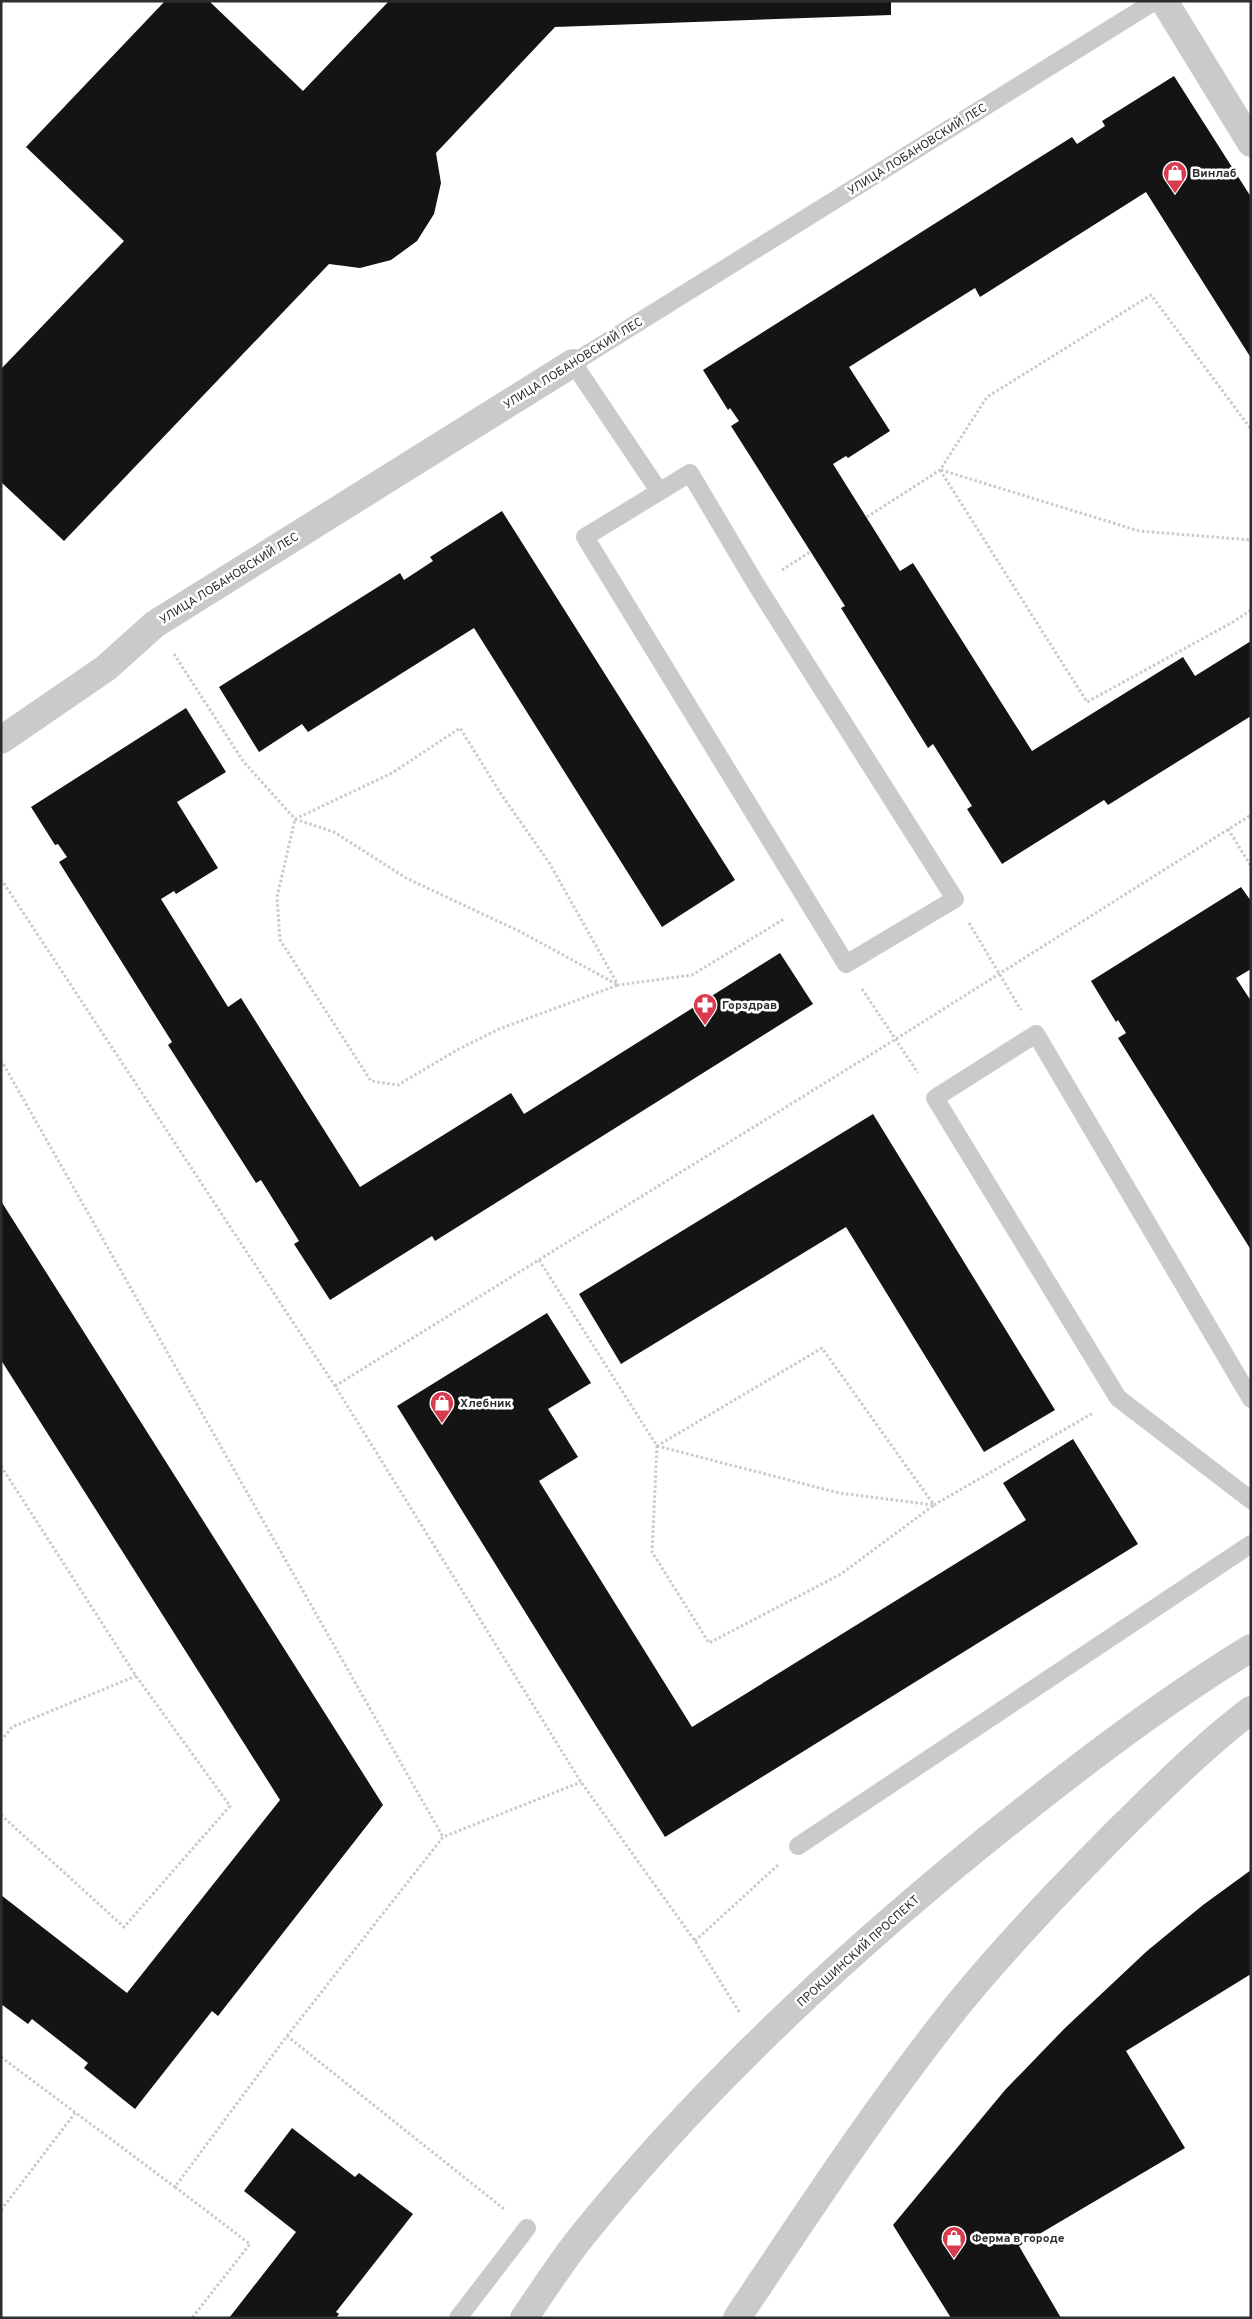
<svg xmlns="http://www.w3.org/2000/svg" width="1252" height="2319" font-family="Overpass,sans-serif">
	<rect width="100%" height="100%" fill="#fff"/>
	<path fill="#141414" d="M 165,1 L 209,1 L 303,91 L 389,1 L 891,1 L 891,15 L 555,27 L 436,153 L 441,183 L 434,214 L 417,241 L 391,260 L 360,268 L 329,264 L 64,541 L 1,482 L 1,369 L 124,241 L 26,147 Z
		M 1174,76 L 1251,197 L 1251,358 L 1146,192 L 980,297 L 975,288 L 849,367 L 890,431 L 848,458 L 846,456 L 833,464 L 900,571 L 913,563 L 1032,751 L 1183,657 L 1195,676 L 1251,641 L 1251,716 L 1108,805 L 1104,800 L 1002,864 L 967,809 L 972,806 L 933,744 L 928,748 L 841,608 L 845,606 L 731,426 L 739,421 L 730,408 L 728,410 L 703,370 L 1072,137 L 1077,144 L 1105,126 L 1102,121 Z
		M 502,511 L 735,880 L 662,927 L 474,628 L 308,732 L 302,724 L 259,752 L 219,687 L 400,573 L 404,580 L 433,561 L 430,557 Z
		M 186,708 L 226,772 L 177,802 L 218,868 L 176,894 L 174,891 L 161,899 L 228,1007 L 241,998 L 360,1187 L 511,1093 L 524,1114 L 780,953 L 813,1004 L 435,1241 L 432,1236 L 330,1300 L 294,1244 L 299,1241 L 261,1180 L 256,1183 L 168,1045 L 172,1042 L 59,862 L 67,857 L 58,844 L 55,845 L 31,807 Z
		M 1241,887 L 1251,901 L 1251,969 L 1236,978 L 1251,1001 L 1251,1250 L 1118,1038 L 1126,1033 L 1118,1020 L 1116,1022 L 1091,981 Z
		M 873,1114 L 1055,1410 L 984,1452 L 846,1227 L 621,1364 L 579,1294 Z
		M 1,1201 L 383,1805 L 218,2016 L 212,2011 L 135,2109 L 84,2068 L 88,2063 L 32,2019 L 28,2024 L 1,2004 L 1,1895 L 127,1993 L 280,1800 L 1,1360 Z
		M 547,1313 L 591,1383 L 548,1409 L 578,1457 L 539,1481 L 692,1727 L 1026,1520 L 1003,1483 L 1073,1439 L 1138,1544 L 665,1837 L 397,1406 Z
		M 1251,1870 L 1251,1974 L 1126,2051 L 1185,2148 L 1019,2246 L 1061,2318 L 951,2318 L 893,2225 L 1005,2090 L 1064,2029 L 1147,1951 L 1203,1905 Z
		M 292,2128 L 355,2177 L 359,2173 L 413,2214 L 336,2312 L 339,2314 L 336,2318 L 229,2318 L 296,2232 L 244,2191 Z"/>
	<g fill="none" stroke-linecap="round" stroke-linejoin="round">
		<path stroke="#cacaca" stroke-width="3" stroke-dasharray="2.5 2.5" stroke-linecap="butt" d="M 940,470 L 1087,702 L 1233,622 L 1251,610
			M 941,470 L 1139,531 L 1251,540
			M 867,517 L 940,470 L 987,397 L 1151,295 L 1251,429
			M 782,570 L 810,552
			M 174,654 L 243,761 L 295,819 L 392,773 L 460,728 L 501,794 L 550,864 L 618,985 L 692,975 L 784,919
			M 295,819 L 334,832 L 406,878 L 521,932 L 618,985 L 499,1029 L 457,1050 L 398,1085 L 371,1081 L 280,940 L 277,897 Z
			M 1228,829 L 1251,866
			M 1,879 L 335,1386 L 581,1782 L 695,1941 L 740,2013
			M 969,923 L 1021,1010
			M 862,989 L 918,1073
			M 1,1060 L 443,1837
			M 539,1260 L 657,1446 L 822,1348 L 934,1505 L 1093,1413
			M 335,1386 L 896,1039 L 1251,815
			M 657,1446 L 839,1493 L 934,1505 L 841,1574 L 709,1643 L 652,1552 Z
			M 1,1466 L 136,1676 L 230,1806 L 124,1927 L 1,1815
			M 1,1741 L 12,1727 L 136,1676
			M 695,1941 L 778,1865
			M 287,2036 L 443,1837 L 581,1782
			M 1,2057 L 175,2187 L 287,2036 L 504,2209
			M 175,2187 L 250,2244 L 192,2318
			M 1,2210 L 75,2113"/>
		<path stroke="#cacaca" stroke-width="18" d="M 690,473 L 757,586 L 955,899 L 846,964 L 585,537 Z
			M 659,491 L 573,363 L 1155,1
			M 1251,1399 L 1036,1034 L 935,1098 L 1118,1398 L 1251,1500
			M 798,1846 L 1251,1544
			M 458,2318 L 527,2228"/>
		<path stroke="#cacaca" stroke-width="28" d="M 1164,1 L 1251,143
			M 1,740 L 106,668 L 155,624 L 573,363
			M 524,2318 C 543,2291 561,2262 582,2236 C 697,2093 831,1967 973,1851 C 1062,1779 1153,1708 1251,1648
			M 737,2318 C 808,2212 877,2106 957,2006 C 1009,1942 1067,1882 1126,1823 C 1166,1784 1206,1744 1251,1710"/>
	</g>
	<defs>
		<g id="shop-pin" transform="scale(1.25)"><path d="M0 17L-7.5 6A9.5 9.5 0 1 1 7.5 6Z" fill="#d73b4d" stroke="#fff"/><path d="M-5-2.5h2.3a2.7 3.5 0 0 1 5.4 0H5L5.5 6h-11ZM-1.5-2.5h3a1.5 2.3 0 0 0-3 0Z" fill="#fff"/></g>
		<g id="pharmacy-pin" transform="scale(1.25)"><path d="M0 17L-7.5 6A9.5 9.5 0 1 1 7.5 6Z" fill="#d73b4d" stroke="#fff"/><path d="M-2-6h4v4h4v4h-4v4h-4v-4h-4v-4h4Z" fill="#fff"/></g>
	</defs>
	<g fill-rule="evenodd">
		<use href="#shop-pin" x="1175" y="173"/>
		<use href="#pharmacy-pin" x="705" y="1005"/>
		<use href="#shop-pin" x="442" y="1403"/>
		<use href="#shop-pin" x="954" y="2238"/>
	</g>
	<g text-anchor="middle" stroke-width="5" stroke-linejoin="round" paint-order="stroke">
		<g font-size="12" fill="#2d2d2d" stroke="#fff">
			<text transform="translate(917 149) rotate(-32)" y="4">УЛИЦА ЛОБАНОВСКИЙ ЛЕС</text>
			<text transform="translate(573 363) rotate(-32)" y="4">УЛИЦА ЛОБАНОВСКИЙ ЛЕС</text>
			<text transform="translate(229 578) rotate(-32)" y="4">УЛИЦА ЛОБАНОВСКИЙ ЛЕС</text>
			<text transform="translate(858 1951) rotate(-42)" y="4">ПРОКШИНСКИЙ ПРОСПЕКТ</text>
		</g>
		<g font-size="12" font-weight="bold" fill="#2d2d2d" stroke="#fff" text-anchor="start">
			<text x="1192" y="177">Винлаб</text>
			<text x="722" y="1009">Горздрав</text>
			<text x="460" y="1407">Хлебник</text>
			<text x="972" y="2242">Ферма в городе</text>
		</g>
	</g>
	<rect width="1252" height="2319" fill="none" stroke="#2d2d2d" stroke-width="5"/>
</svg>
